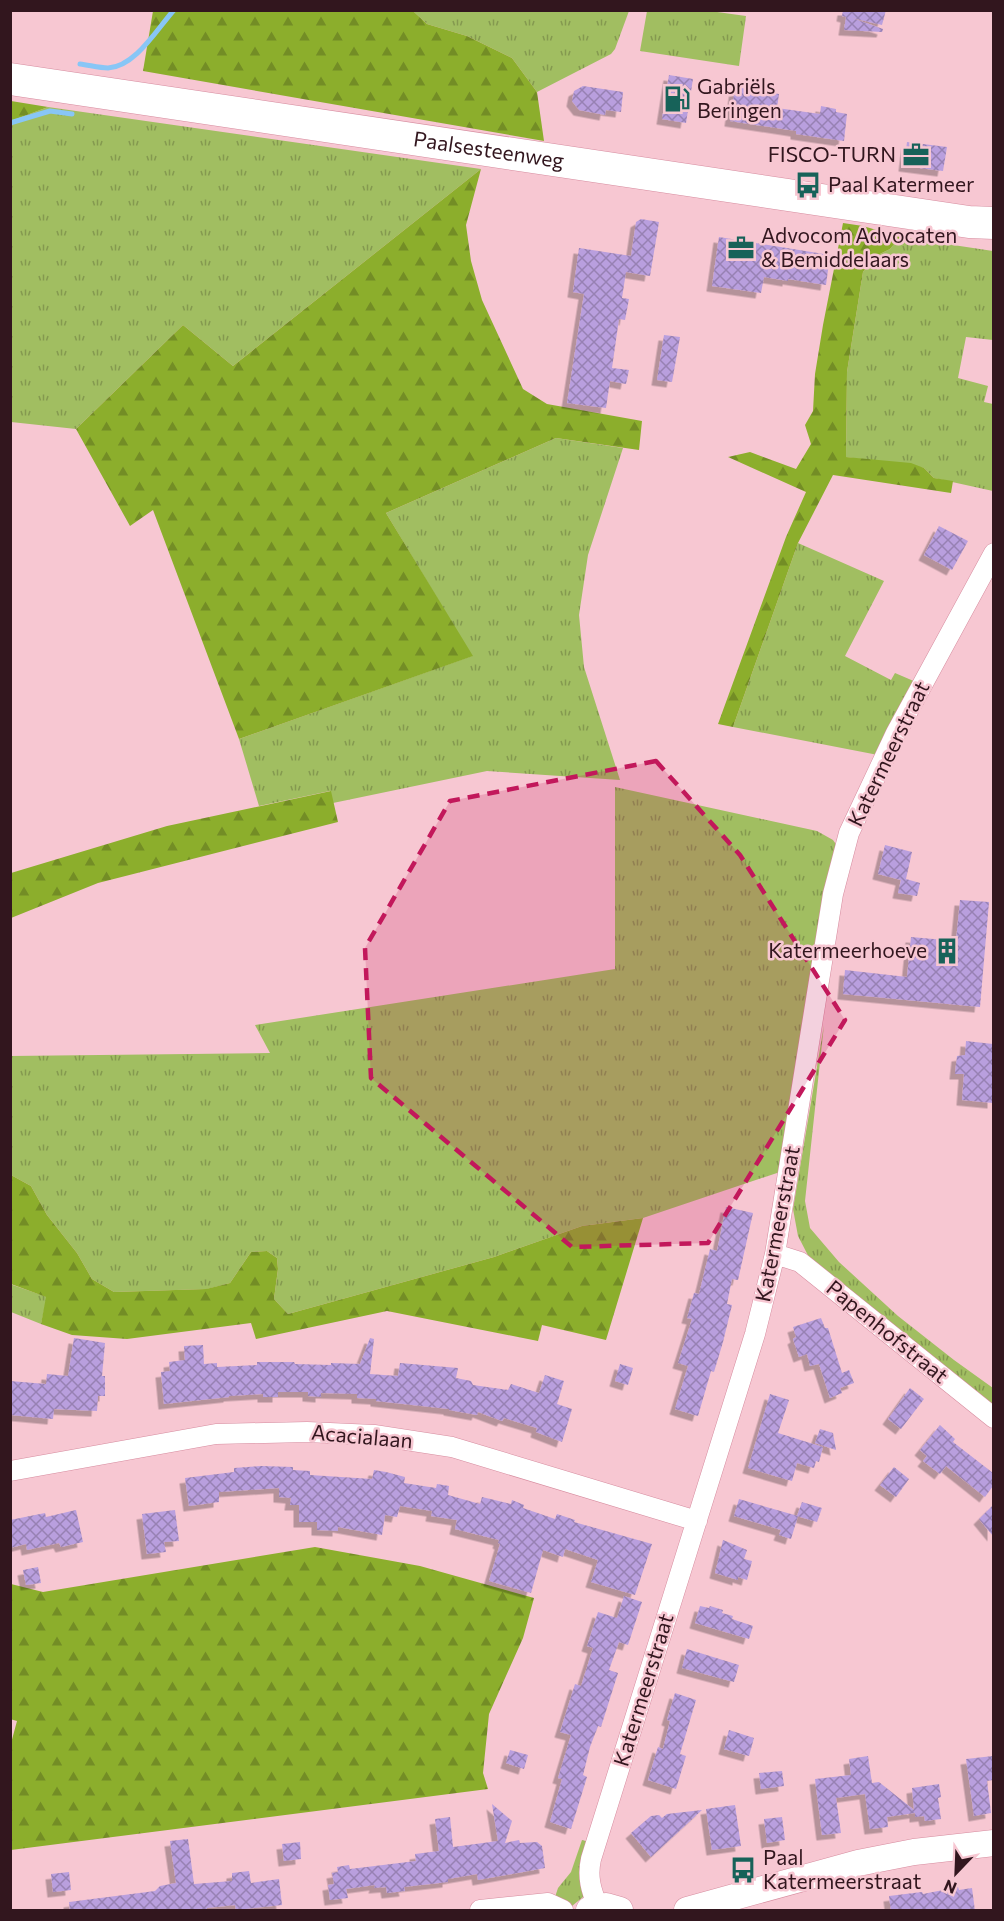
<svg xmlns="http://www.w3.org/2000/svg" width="1004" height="1921" font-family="Commissioner,sans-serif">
	<defs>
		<pattern id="grass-tufts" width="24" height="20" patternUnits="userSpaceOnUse" patternTransform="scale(1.5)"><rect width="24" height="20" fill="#a1be61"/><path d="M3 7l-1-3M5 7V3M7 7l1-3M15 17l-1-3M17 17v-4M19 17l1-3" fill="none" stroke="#84994f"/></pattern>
		<pattern id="forest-firs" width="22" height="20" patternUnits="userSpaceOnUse" patternTransform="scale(1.5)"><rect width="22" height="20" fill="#8cae2c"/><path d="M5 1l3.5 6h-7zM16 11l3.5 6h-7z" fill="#738d25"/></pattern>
		<pattern id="building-cross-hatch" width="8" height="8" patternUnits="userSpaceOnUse" patternTransform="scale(1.5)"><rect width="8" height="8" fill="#b99fde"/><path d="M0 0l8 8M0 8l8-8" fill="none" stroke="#9781b3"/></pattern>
		<filter id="shadow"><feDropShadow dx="-5.5" dy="5.5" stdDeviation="0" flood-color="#0004"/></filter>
	</defs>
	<rect width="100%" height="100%" fill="#f7c7d2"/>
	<path fill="url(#grass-tufts)" d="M 413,11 L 629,11 L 615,49 L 611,54 L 537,92 L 512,58 L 467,36 L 427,24 Z
		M 710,11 L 746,16 L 739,66 L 640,51 L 647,11 Z
		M 48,107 L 481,169 L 233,366 L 183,325 L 76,429 L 11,422 L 11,121 Z
		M 900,237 L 993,251 L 993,340 L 966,337 L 958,378 L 988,386 L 984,402 L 993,404 L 993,491 L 934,478 L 924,468 L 846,457 L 847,372 L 863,272 L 876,256 L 890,249 Z
		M 556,438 L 623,448 L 588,555 L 579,615 L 584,667 L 620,780 L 487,771 L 333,803 L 330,791 L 259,806 L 239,739 L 472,656 L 386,513 Z
		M 798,543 L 884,581 L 845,656 L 891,680 L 895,673 L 916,682 L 878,755 L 733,727 Z
		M 615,787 L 817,831 L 833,840 L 838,847 L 780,1172 L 643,1218 L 582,1226 L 494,1257 L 288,1314 L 274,1299 L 278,1269 L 277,1258 L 267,1251 L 251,1252 L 230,1283 L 207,1289 L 114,1292 L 92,1279 L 77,1253 L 47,1215 L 31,1186 L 11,1175 L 10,1056 L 270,1053 L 255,1025 L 615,969 Z
		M 824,1025 L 805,1201 L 810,1228 L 839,1262 L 898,1316 L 954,1360 L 993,1388 L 993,1410 L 814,1267 L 798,1236 L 793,1209 Z
		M 10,1284 L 47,1297 L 41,1324 L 11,1312 Z
		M 582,1840 L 589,1842 L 583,1897 L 572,1906 L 555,1897 L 558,1888 L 571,1872 Z"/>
	<path fill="url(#forest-firs)" d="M 153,11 L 413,11 L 427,24 L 467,36 L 512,58 L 537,92 L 544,141 L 143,71 Z
		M 10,101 L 11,101 L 48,107 L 11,121 Z
		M 481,169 L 466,225 L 471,261 L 482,300 L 523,389 L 547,404 L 642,421 L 639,450 L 556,438 L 386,513 L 473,656 L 239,739 L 153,510 L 130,526 L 76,429 L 183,325 L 233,366 Z
		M 843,223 L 863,226 L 900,237 L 890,249 L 876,256 L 863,272 L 847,372 L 846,457 L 911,463 L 924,468 L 934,478 L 953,481 L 951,493 L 833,475 L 798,543 L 733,727 L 718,724 L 786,537 L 806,492 L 728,457 L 750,452 L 796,469 L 811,444 L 805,425 L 813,411 L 815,374 L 823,325 Z
		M 331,791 L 338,822 L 98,883 L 11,918 L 11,873 L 167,826 Z
		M 11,1175 L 31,1186 L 47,1215 L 77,1253 L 92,1279 L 114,1292 L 206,1289 L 230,1283 L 251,1252 L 267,1251 L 277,1258 L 278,1269 L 274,1299 L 288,1314 L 494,1257 L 582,1226 L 643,1218 L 606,1340 L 542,1325 L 538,1341 L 387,1311 L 256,1339 L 251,1323 L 127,1339 L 72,1335 L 41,1324 L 46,1297 L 11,1284 Z
		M 315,1547 L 420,1566 L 534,1598 L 523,1638 L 489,1714 L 483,1773 L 488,1789 L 11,1850 L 10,1747 L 17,1721 L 10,1719 L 11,1584 L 43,1592 Z"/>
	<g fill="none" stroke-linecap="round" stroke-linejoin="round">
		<path stroke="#88c6f6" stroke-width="5" d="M 80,64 C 89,65 99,68 108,68 C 135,67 157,29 174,10
			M 10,123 L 50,111 L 72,114"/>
	</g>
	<path fill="url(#building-cross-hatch)" filter="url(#shadow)" d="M 843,10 L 886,10 L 882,25 L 852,18 L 883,29 L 882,32 L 844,30 L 846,17 L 842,16 Z
		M 669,75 L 693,79 L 686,123 L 662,119 Z
		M 583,86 L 623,92 L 621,112 L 606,110 L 605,115 L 579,110 L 572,101 L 574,91 Z
		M 735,87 L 779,94 L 777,108 L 820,114 L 821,106 L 836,109 L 836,112 L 847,114 L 844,141 L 796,134 L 796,131 L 730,121 Z
		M 907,142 L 947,147 L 943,171 L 904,166 Z
		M 641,219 L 659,222 L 650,276 L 626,272 L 622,298 L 629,299 L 625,320 L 619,319 L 612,368 L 629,370 L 626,384 L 610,381 L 606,408 L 567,403 L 584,294 L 573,292 L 579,248 L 631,256 L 636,222 Z
		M 719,237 L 830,255 L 826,285 L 788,279 L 788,281 L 764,277 L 761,293 L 712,286 Z
		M 664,335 L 680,337 L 672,382 L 657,380 Z
		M 939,526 L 968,541 L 952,570 L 924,555 Z
		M 885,845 L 912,852 L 906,879 L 920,883 L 917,896 L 898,893 L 901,880 L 878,874 Z
		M 960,900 L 989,902 L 980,1007 L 843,994 L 845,970 L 907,977 L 911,937 L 956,941 Z
		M 966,1041 L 993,1044 L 993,1103 L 962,1100 L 964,1074 L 955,1074 L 957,1056 L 965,1055 Z
		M 726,1207 L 753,1213 L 738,1280 L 732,1279 L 727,1304 L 732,1305 L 723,1342 L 714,1372 L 711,1371 L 698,1416 L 675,1409 L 688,1366 L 678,1363 L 692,1319 L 687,1318 L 694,1293 L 699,1294 L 710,1249 L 717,1251 Z
		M 821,1318 L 825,1328 L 828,1328 L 842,1373 L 849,1370 L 854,1383 L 840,1388 L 842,1393 L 830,1398 L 819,1364 L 810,1366 L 807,1354 L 799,1357 L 793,1339 L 796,1337 L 793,1327 Z
		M 74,1338 L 105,1343 L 102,1376 L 105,1376 L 105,1396 L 98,1396 L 97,1411 L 54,1409 L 53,1419 L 10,1415 L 10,1381 L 46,1384 L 47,1374 L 68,1376 Z
		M 370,1338 L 374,1339 L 370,1374 L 398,1376 L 400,1363 L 458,1368 L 456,1378 L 471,1381 L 473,1385 L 508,1390 L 511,1384 L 539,1393 L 545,1375 L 564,1381 L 557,1404 L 572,1409 L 562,1442 L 536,1432 L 537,1428 L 504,1418 L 502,1421 L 478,1412 L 477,1415 L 449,1410 L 449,1409 L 376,1401 L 376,1399 L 357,1398 L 357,1394 L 321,1393 L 321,1397 L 308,1396 L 308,1392 L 278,1392 L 278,1397 L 263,1397 L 263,1394 L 229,1396 L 229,1397 L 164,1404 L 161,1372 L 170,1371 L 169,1362 L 185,1360 L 184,1346 L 203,1345 L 204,1364 L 217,1363 L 217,1367 L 257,1365 L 257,1362 L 294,1362 L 295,1364 L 331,1365 L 331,1363 L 360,1364 Z
		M 620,1364 L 633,1368 L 628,1385 L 615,1381 Z
		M 910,1388 L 924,1399 L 901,1429 L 888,1419 Z
		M 770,1394 L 789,1400 L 778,1433 L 823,1447 L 819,1462 L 816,1461 L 814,1468 L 797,1463 L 792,1481 L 748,1468 Z
		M 940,1425 L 955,1439 L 953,1442 L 993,1473 L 993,1486 L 985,1497 L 946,1466 L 940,1474 L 923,1461 L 927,1456 L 920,1450 Z
		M 820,1429 L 833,1433 L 836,1450 L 815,1443 Z
		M 261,1466 L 293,1467 L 293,1470 L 310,1471 L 310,1475 L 372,1479 L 374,1470 L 386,1472 L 405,1477 L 404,1483 L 436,1488 L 437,1484 L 449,1486 L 448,1495 L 480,1504 L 482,1497 L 511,1504 L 512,1500 L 524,1505 L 523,1508 L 555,1519 L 557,1514 L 575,1520 L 574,1522 L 652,1544 L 635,1595 L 591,1582 L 598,1560 L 565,1549 L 563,1557 L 543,1550 L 531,1593 L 489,1581 L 500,1544 L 498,1543 L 499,1540 L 455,1529 L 457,1520 L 431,1516 L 432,1511 L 400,1506 L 397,1517 L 385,1515 L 382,1535 L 338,1527 L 338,1531 L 317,1530 L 317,1522 L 299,1522 L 299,1505 L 290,1505 L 291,1498 L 279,1497 L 279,1488 L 219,1492 L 219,1502 L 189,1506 L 185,1478 L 234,1472 L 234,1468 Z
		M 894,1467 L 909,1479 L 896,1497 L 880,1485 Z
		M 739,1499 L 798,1516 L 791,1539 L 779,1535 L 781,1530 L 734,1516 Z
		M 802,1502 L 822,1508 L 817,1522 L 797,1516 Z
		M 993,1505 L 993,1536 L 979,1519 Z
		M 76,1510 L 83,1542 L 61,1547 L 59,1543 L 27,1550 L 26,1544 L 10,1548 L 10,1520 L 45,1513 L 46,1517 Z
		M 175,1510 L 179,1541 L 164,1542 L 166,1552 L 147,1554 L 142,1514 Z
		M 723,1540 L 747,1550 L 744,1559 L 752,1561 L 747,1580 L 738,1577 L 738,1580 L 715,1573 Z
		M 38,1567 L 41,1583 L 26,1585 L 23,1570 Z
		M 624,1596 L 642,1602 L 628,1645 L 619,1642 L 609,1670 L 618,1673 L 601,1727 L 598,1726 L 590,1747 L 583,1775 L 587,1777 L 571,1829 L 550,1822 L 562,1779 L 558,1778 L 571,1735 L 560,1732 L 575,1684 L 581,1686 L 593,1648 L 587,1646 L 598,1612 L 617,1618 Z
		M 700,1606 L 709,1608 L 710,1606 L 723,1610 L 722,1613 L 733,1616 L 732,1619 L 753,1626 L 749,1639 L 695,1623 Z
		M 687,1649 L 739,1665 L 734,1682 L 682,1668 Z
		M 675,1693 L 696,1700 L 680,1754 L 686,1756 L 676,1789 L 648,1780 L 658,1747 L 663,1749 L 670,1721 L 667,1720 Z
		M 729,1730 L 754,1738 L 749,1756 L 724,1749 Z
		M 510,1750 L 528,1755 L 524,1769 L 506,1763 Z
		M 868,1756 L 872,1783 L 879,1782 L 914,1810 L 912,1788 L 939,1784 L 941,1797 L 938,1798 L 941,1819 L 925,1821 L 924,1816 L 915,1817 L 915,1813 L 887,1817 L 888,1827 L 870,1829 L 865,1794 L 836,1798 L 841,1833 L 822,1835 L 815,1779 L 851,1775 L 849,1759 Z
		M 993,1756 L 993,1780 L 987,1781 L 991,1813 L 974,1816 L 966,1759 Z
		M 782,1771 L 784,1786 L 761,1789 L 759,1773 Z
		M 492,1804 L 512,1821 L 505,1843 L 519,1840 L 520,1843 L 537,1842 L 542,1846 L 545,1868 L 478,1880 L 477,1874 L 448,1879 L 448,1882 L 404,1887 L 405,1891 L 387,1893 L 386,1887 L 374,1888 L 375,1885 L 346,1889 L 348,1898 L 330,1900 L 328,1885 L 334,1884 L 332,1873 L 338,1872 L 337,1867 L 349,1865 L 350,1869 L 416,1861 L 415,1854 L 439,1851 L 435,1819 L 450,1817 L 453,1847 L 498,1841 Z
		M 735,1805 L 741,1846 L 712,1850 L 706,1809 Z
		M 702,1810 L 651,1857 L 631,1833 L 651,1816 L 659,1815 L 662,1818 L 667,1814 Z
		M 782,1817 L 785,1840 L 767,1843 L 764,1819 Z
		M 188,1839 L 194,1884 L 232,1881 L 232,1873 L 249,1871 L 251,1883 L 279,1879 L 282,1905 L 236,1910 L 235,1905 L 207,1908 L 207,1911 L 70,1911 L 69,1902 L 155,1891 L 160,1886 L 176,1883 L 170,1841 Z
		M 300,1842 L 301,1859 L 284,1861 L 282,1844 Z
		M 69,1872 L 71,1890 L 53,1892 L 51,1874 Z
		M 958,1887 L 959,1890 L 972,1888 L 975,1911 L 891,1911 L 889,1896 L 922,1892 L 923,1894 Z"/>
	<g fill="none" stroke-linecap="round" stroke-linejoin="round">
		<g stroke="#d68c9f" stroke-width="21">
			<path id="minor" d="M 775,1254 L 800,1262 L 994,1418
				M 10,1471 L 216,1434 L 307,1432 L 374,1435 L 452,1447 L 697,1521
				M 598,1907 C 591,1890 587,1877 591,1859 L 755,1334 L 775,1254 L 833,894 L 849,833 L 896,733 L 994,553
				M 480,1910 L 548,1903 L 563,1910"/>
		</g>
		<g stroke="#d68c9f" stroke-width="27">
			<path id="tertiary" d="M 589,1910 L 606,1906 L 620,1910
				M 687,1910 L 858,1863 L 914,1852 L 994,1843"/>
		</g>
		<g stroke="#d68c9f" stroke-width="33">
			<g id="primary">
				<path id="s1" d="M 10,79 L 969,222 L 994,223"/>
			</g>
		</g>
		<use href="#minor" stroke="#fff" stroke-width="20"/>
		<use href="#tertiary" stroke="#fff" stroke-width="26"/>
		<use href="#primary" stroke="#fff" stroke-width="32"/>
	</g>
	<path fill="#c2185b" fill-opacity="0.2" stroke="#c2185b" stroke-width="4.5" stroke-dasharray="12 8" stroke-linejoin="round" d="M 656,761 L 740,855 L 845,1020 L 708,1243 L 572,1247 L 371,1078 L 365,948 L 450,801 Z"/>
	<defs>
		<g id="fuel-bare" transform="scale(2.07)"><path d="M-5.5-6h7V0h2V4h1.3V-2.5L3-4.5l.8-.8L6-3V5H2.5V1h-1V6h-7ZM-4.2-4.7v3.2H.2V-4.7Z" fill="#176259" stroke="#f7c7d2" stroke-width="2.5" paint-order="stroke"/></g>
		<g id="office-bare" transform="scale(2.07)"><path d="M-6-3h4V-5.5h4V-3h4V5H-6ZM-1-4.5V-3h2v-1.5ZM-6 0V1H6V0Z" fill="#176259" stroke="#f7c7d2" stroke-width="2.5" paint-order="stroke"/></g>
		<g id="bus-bare" transform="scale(2.07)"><path d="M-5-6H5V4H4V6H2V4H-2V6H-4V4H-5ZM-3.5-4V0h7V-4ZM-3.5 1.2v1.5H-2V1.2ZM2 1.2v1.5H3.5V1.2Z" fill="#176259" stroke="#f7c7d2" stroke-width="2.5" paint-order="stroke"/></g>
		<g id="building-bare" transform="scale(2.07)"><path d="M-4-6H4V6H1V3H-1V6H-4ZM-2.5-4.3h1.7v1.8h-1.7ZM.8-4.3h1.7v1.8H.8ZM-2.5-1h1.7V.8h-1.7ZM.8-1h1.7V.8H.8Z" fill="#176259" stroke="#f7c7d2" stroke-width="2.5" paint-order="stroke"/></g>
	</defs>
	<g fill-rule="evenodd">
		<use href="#fuel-bare" x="677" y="99"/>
		<use href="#office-bare" x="916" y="155"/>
		<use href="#bus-bare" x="808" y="185"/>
		<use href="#office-bare" x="741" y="248"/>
		<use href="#building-bare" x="947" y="951"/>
		<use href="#bus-bare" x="743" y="1870"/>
	</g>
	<g text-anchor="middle" stroke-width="5" stroke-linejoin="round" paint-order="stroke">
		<g font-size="21" fill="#32161e" stroke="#f7c7d2" text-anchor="start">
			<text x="697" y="94">Gabriëls<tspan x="697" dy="24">Beringen</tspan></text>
			<text x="896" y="162" text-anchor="end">FISCO-TURN</text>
			<text x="828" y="192">Paal Katermeer</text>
			<text x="761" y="243">Advocom Advocaten<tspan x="761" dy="24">&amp; Bemiddelaars</tspan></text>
			<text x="927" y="958" text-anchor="end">Katermeerhoeve</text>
			<text x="763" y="1865">Paal<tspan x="763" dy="24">Katermeerstraat</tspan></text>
		</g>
		<g font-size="21" fill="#32161e" stroke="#f7c7d2">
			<text dy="7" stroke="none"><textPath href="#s1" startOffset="484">Paalsesteenweg</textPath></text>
			<text transform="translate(889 754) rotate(-64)" y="7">Katermeerstraat</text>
			<text transform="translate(778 1224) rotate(-79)" y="7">Katermeerstraat</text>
			<text transform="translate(887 1332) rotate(39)" y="7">Papenhofstraat</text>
			<text transform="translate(362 1437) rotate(5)" y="7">Acacialaan</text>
			<text transform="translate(644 1690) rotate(-73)" y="7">Katermeerstraat</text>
		</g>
	</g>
	<rect width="1004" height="1921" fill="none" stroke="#32161e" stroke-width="24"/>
	<g transform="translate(956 1873) rotate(203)" stroke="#f7c7d2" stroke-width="4.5" paint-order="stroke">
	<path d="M0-4.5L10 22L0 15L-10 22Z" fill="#32161e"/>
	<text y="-9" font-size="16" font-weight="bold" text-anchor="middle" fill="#32161e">N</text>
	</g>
</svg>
